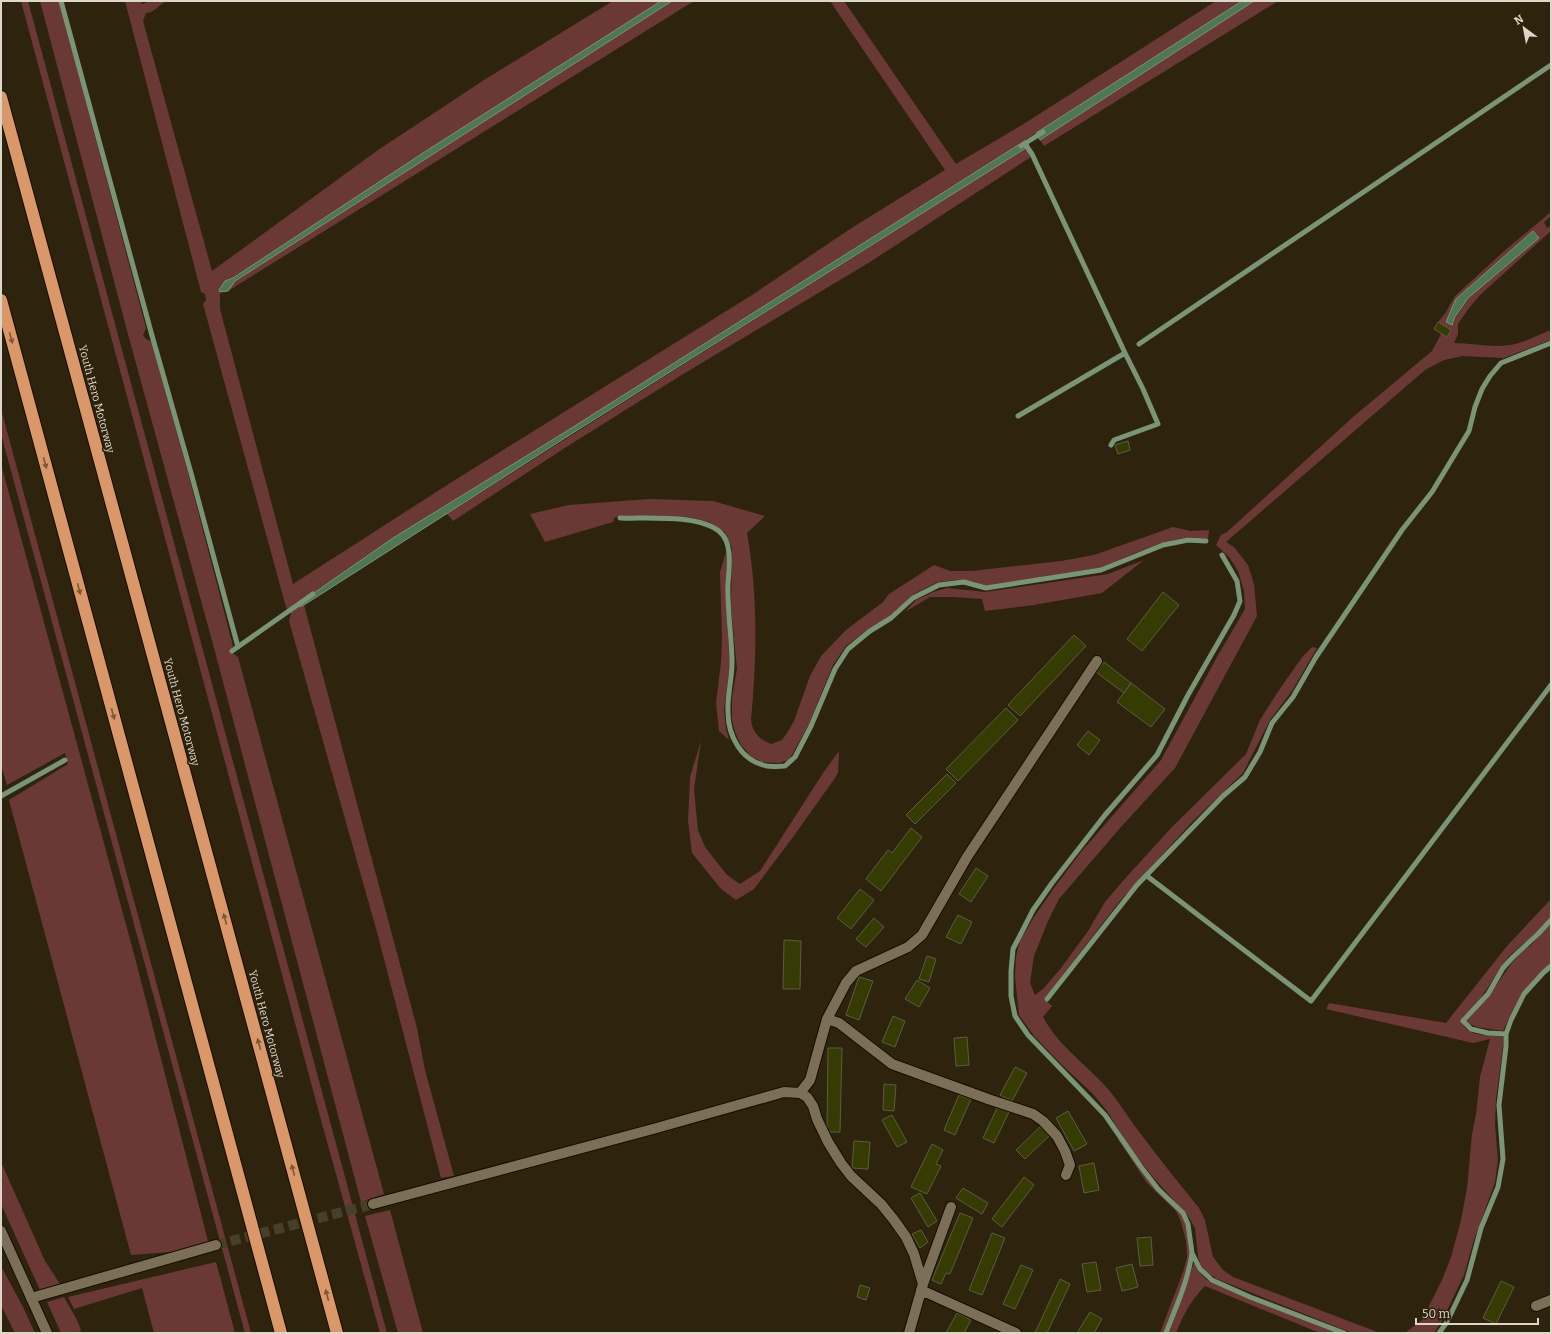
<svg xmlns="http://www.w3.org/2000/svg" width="1552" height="1334" font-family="Bitter,serif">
	<rect width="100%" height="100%" fill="#2e240e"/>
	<path fill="#6a3835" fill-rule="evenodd" d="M 21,1 L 28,1 L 387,1333 L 380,1333 L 321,1120 Z
		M 40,1 L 59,1 L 146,328 L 143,335 L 146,339 L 151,341 L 188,473 L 233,646 L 231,652 L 238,657 L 384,1194 L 361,1202 L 214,648 L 129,338 Z
		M 125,1 L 139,1 L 143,4 L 149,1 L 166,1 C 158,6 155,12 146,13 L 143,21 L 212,271 L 378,150 L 484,80 L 613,1 L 661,1 L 426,151 L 233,278 L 225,281 L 219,290 L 220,292 L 220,309 L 293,584 L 455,480 L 752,295 L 850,229 L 945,170 L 830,1 L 844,1 L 956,164 L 1022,125 L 1216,1 L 1242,1 L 1036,133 L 562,434 L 393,538 L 300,607 L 304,605 L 417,1028 L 425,1070 L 454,1176 L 441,1178 L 377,932 L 289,621 L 291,614 L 286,607 L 203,304 L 206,300 L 205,294 L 201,292 Z
		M 672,1 L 694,1 L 228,291 L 235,281 Z
		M 1254,1 L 1278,1 L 1044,146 L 1040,140 Z
		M 1029,146 L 1034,155 L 870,262 L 680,376 L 571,444 L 453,521 L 447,514 Z
		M 1551,212 L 1551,216 L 1544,222 L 1547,228 L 1551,225 L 1551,231 L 1480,295 L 1469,308 L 1458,324 L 1458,334 L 1454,343 C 1472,343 1491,348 1510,345 C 1523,343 1538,335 1551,330 L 1551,340 L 1504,358 L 1463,356 L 1444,360 L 1425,370 L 1226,542 L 1234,547 L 1248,565 L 1254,584 L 1257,616 L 1175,768 L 1121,827 L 1059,899 L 1048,921 L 1034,956 L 1030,983 L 1035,995 L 1044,988 L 1061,968 L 1088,931 L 1105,902 L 1122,882 L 1171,828 L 1246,754 L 1260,720 L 1279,690 L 1303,656 L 1312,647 L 1317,648 L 1292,691 L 1270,720 L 1243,773 L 1193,821 L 1120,901 L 1044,999 L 1052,1006 L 1043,1017 C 1060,1049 1090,1066 1112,1094 C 1121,1105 1128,1117 1137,1129 C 1157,1156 1178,1182 1199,1208 L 1205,1220 L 1213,1257 L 1223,1270 L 1233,1277 L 1380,1333 L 1352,1333 L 1217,1279 L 1203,1270 L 1198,1257 L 1195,1228 L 1188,1216 L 1152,1176 L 1130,1148 L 1107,1111 L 1093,1094 L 1062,1065 L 1034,1036 L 1019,1015 L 1015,977 L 1016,956 L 1020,941 L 1034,917 L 1054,888 L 1081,852 L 1161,760 L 1217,657 L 1245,609 L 1244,591 L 1238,571 L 1229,557 L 1216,545 L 1221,535 L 1227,532 L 1353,417 L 1432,351 L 1441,334 L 1437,327 L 1439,321 L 1446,312 L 1455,296 L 1503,252 ZM 1533,231 L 1468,298 L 1458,314 L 1455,316 L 1456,299 Z
		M 1,409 L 251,1333 L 245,1333 L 1,434 Z
		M 1,464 L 134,954 L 209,1245 L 185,1251 L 131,1255 L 9,800 L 68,764 L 65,753 L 7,785 L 1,765 Z
		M 649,499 L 713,501 L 765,516 L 747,533 C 758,594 757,658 751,720 C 752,732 760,740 771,744 L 782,740 L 787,733 L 794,721 L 810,676 L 821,656 L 846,630 L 883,602 L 889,594 L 934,565 L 950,571 L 972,571 L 1061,561 L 1094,555 L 1173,527 L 1191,531 L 1209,530 L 1208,539 L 1189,537 L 1164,542 L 1125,557 L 1104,567 L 987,586 L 975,582 L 957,580 L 938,582 L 914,594 L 890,616 L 870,628 L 846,646 L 833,665 L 809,724 L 789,760 L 778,763 L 762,762 L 751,756 L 741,745 L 735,732 L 732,720 L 732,697 L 737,669 L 731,607 L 732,548 L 725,532 L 709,522 L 689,517 L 620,516 L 614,518 L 613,522 L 545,542 L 530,514 L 569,505 Z
		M 727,549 L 726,605 L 730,665 L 724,710 L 726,728 L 729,740 L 719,731 L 716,703 L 721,662 L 722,640 L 720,572 Z
		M 1144,560 L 1102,593 L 1034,605 L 985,611 L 982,599 L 953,597 L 930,597 L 905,612 L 916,600 L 933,592 L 947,588 L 985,592 L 1108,574 Z
		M 701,741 L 694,789 L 698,830 L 705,847 L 727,875 L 740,884 L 760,871 L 823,773 L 839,751 L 838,773 L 835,778 L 793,837 L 754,889 L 736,900 L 721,889 L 692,853 L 688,821 L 690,777 Z
		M 1551,899 L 1551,917 L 1537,932 L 1509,956 L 1478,1002 L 1461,1022 C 1469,1038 1488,1034 1503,1037 L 1503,1045 L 1496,1099 L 1495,1125 L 1498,1160 L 1495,1182 L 1473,1243 L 1464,1275 L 1442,1321 L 1434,1333 L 1405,1333 L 1422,1320 L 1442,1280 L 1451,1257 L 1461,1220 L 1467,1188 L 1472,1134 L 1476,1114 L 1480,1077 L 1490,1039 L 1473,1043 L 1326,1009 L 1329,1003 L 1446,1023 L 1507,946 Z
		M 1551,923 L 1551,963 C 1528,982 1515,1004 1503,1031 L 1477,1027 L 1469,1024 L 1467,1021 L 1486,999 L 1517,956 L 1532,944 Z
		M 1118,1139 L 1120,1140 C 1131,1155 1141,1172 1153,1185 C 1164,1197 1181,1208 1187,1224 C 1199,1258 1177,1302 1164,1333 L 1160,1333 L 1183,1272 L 1187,1257 L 1186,1241 L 1181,1222 L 1176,1211 L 1147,1183 Z
		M 1,1162 L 45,1261 L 60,1284 L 40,1290 L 1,1204 Z
		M 390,1210 L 423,1333 L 398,1333 L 365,1216 Z
		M 216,1262 L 235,1333 L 154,1333 L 142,1288 L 74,1309 L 68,1297 Z
		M 1194,1262 L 1198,1271 L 1207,1280 L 1340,1333 L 1320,1333 L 1205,1286 C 1191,1300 1183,1315 1176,1333 L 1169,1333 L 1183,1296 Z
		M 1,1266 L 23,1307 L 35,1333 L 15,1333 L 1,1305 Z
		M 64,1297 L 77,1320 L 81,1330 L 79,1333 L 61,1333 L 47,1302 Z"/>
	<path fill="#4f7852" stroke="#7a9476" d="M 661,1 L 672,1 L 235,281 L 228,291 L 220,292 L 219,290 L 225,281 L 233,278 L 426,151 Z
		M 1242,1 L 1254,1 L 1040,140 L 1036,133 Z
		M 1026,140 L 1029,146 L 565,438 L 304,605 L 299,607 L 301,602 L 393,538 L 562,434 Z
		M 1533,231 L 1539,238 L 1468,298 L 1457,314 L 1455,316 L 1452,325 L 1446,322 L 1456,299 Z"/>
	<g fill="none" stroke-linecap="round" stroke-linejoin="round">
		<path stroke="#7a9476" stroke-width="5" d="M 61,1 L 151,332 L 191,473 L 238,647
			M 1021,146 L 1043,132
			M 1139,344 L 1551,65
			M 1018,416 L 1125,353 L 1032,154 L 1025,144
			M 1111,445 L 1114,440 L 1158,424 L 1143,389 L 1125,353
			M 620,518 C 647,519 699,514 720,532 C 733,543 729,569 728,584 C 727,611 732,637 732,663 C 732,679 727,696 728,712 C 728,736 741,761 767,766 C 773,767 780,766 785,766 L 795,757 L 811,726 L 835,669 L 848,649 L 870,631 L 891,618 L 913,598 L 939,585 L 964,582 L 986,588 L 1101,570 L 1163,545 L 1188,540 L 1206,541
			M 1222,555 L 1237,581 L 1240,601 L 1234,615 L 1188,695 L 1157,755 L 1105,815 L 1052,883 L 1033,910 L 1013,949 L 1011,971 L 1011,996 L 1015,1016 L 1028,1035 L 1105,1115 L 1141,1167 L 1158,1189 L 1183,1213 L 1188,1224 L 1192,1253 L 1200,1269 L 1212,1280 L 1250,1297 L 1344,1333
			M 232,651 L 313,594
			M 1,796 L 65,760
			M 1147,876 L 1311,1001 L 1551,685
			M 1047,999 L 1137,885 L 1223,796 L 1245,777 L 1260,752 L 1272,723 L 1293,697 L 1316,657 L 1402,530 L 1432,492 L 1469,431 L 1475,407 L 1482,389 L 1490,376 L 1501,363 L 1551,343
			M 1506,1034 L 1488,1033 L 1471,1029 L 1463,1021 L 1488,994 L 1503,968 L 1513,957 L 1538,934 L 1551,920
			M 1166,1333 C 1176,1307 1188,1281 1192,1253
			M 1439,1333 L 1447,1322 L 1467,1280 L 1481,1228 L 1498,1187 L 1503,1159 L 1499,1105 L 1506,1046 L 1506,1034 L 1511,1020 L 1524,994 L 1543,973 L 1551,966"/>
	</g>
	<path fill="#353b02" stroke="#595d44" d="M 1438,322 L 1451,330 L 1447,337 L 1434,329 Z
		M 1128,441 L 1130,450 L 1118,454 L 1115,445 Z
		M 1163,592 L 1179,605 L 1142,651 L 1127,639 Z
		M 1074,635 L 1086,646 L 1020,716 L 1008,705 Z
		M 1104,662 L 1131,683 L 1124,693 L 1096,672 Z
		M 1131,683 L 1165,709 L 1151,727 L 1117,702 Z
		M 1006,708 L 1018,720 L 958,781 L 946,769 Z
		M 1088,731 L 1100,740 L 1089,755 L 1077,745 Z
		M 947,774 L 956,783 L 915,824 L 906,815 Z
		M 911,828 L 922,837 L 881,891 L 866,879 L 888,850 L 892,853 Z
		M 976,868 L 988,876 L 971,902 L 959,894 Z
		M 860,889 L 874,900 L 851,929 L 837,918 Z
		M 958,915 L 972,922 L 961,944 L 946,937 Z
		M 874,918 L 884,927 L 866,947 L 856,939 Z
		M 784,940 L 801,941 L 800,989 L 783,989 Z
		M 927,956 L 936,959 L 929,982 L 919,979 Z
		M 859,977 L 873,981 L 859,1020 L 846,1015 Z
		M 917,980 L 930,988 L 919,1007 L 905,999 Z
		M 893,1016 L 905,1021 L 895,1047 L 882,1042 Z
		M 967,1037 L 969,1065 L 956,1066 L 954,1038 Z
		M 828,1048 L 842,1048 L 840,1132 L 827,1132 Z
		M 1015,1067 L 1027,1073 L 1012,1101 L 1000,1095 Z
		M 884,1084 L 896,1085 L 894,1111 L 883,1110 Z
		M 959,1095 L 971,1099 L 955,1135 L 944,1130 Z
		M 998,1106 L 1009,1112 L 994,1143 L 983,1138 Z
		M 1068,1111 L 1087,1144 L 1074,1151 L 1056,1118 Z
		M 892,1115 L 907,1142 L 897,1147 L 882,1120 Z
		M 1041,1126 L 1050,1135 L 1025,1159 L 1016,1150 Z
		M 854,1141 L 870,1142 L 868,1169 L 852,1168 Z
		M 932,1144 L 943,1150 L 936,1164 L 941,1166 L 927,1194 L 911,1187 Z
		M 1094,1163 L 1099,1190 L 1084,1193 L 1079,1166 Z
		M 1024,1177 L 1034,1185 L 1002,1227 L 992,1219 Z
		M 963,1188 L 988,1203 L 982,1214 L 956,1198 Z
		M 920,1193 L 937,1221 L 928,1227 L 911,1198 Z
		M 960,1213 L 973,1218 L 950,1274 L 946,1273 L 941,1284 L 932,1280 Z
		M 921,1230 L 928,1242 L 920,1248 L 912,1234 Z
		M 992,1233 L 1005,1238 L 982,1295 L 969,1290 Z
		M 1151,1237 L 1153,1265 L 1140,1266 L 1137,1238 Z
		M 1096,1262 L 1101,1290 L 1087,1292 L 1082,1264 Z
		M 1132,1264 L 1138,1287 L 1122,1291 L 1116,1268 Z
		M 1021,1265 L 1033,1270 L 1015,1309 L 1003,1304 Z
		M 1060,1279 L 1070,1284 L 1047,1333 L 1035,1333 Z
		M 1501,1281 L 1514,1287 L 1496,1324 L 1483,1318 Z
		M 860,1285 L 870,1288 L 866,1300 L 857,1297 Z
		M 1090,1312 L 1102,1319 L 1094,1333 L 1077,1333 Z
		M 957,1313 L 971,1320 L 964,1333 L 946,1333 Z"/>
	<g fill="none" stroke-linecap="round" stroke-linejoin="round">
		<path stroke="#483f2a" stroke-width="10" stroke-dasharray="10 5" stroke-linecap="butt" d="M 216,1245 L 373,1204"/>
		<g stroke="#160d00" stroke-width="12">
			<path id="street" d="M 827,1019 L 839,1023 L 892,1064 L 988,1099 L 1033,1114 L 1043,1121 L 1057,1136 L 1065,1151 L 1070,1165 L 1066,1175
				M 800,1093 L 810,1080 L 827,1019 L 846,983 L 856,971 L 908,947 L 922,935 L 967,857 L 1097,661
				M 373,1204 L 653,1129 L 784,1092 L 800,1093 L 807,1097 L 813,1106 L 817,1119 L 828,1142 L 841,1163 L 851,1176 L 881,1204 L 894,1220 L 906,1237 L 914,1254 L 923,1284 L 909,1333
				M 1,1231 L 47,1333
				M 923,1284 L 951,1207
				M 921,1290 L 1016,1333
				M 31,1298 L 216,1245
				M 1536,1306 L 1551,1300"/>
		</g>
		<g stroke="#160d00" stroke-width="14">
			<path id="highway" d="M 1,97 L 337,1333
				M 1,300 L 281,1333"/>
		</g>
		<use href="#street" stroke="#7b7057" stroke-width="10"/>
		<use href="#highway" stroke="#da9769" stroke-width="12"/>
	</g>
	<defs><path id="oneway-solid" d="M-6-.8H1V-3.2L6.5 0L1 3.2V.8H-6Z"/></defs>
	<g fill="#7b5837">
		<use href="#oneway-solid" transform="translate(11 338) rotate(75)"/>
		<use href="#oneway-solid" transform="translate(45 463) rotate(75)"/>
		<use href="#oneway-solid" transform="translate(79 589) rotate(75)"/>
		<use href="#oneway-solid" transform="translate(113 714) rotate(75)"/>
		<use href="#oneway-solid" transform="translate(225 919) rotate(-105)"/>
		<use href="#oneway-solid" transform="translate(259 1044) rotate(-105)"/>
		<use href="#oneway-solid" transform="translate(293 1170) rotate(-105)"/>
		<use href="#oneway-solid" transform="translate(327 1295) rotate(-105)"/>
	</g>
	<g text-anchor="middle" stroke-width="3.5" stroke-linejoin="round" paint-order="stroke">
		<g font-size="11" fill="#ddd7ca" stroke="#2e240e">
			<text transform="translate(97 399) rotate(75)" y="4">Youth Hero Motorway</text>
			<text transform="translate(182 712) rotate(75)" y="4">Youth Hero Motorway</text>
			<text transform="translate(267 1024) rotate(75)" y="4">Youth Hero Motorway</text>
		</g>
	</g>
	<rect width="1552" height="1334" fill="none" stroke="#ddd7ca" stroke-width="4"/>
	<g transform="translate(1524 28) rotate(328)" stroke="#2e240e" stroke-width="3" paint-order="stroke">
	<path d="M0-3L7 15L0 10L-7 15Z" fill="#ddd7ca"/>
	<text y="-6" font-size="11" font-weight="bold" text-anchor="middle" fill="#ddd7ca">N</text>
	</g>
	<path d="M1416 1318v6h122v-6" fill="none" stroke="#ddd7ca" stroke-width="2"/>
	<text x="1422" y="1318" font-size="12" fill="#ddd7ca" stroke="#2e240e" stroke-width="3" paint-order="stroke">50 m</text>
</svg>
